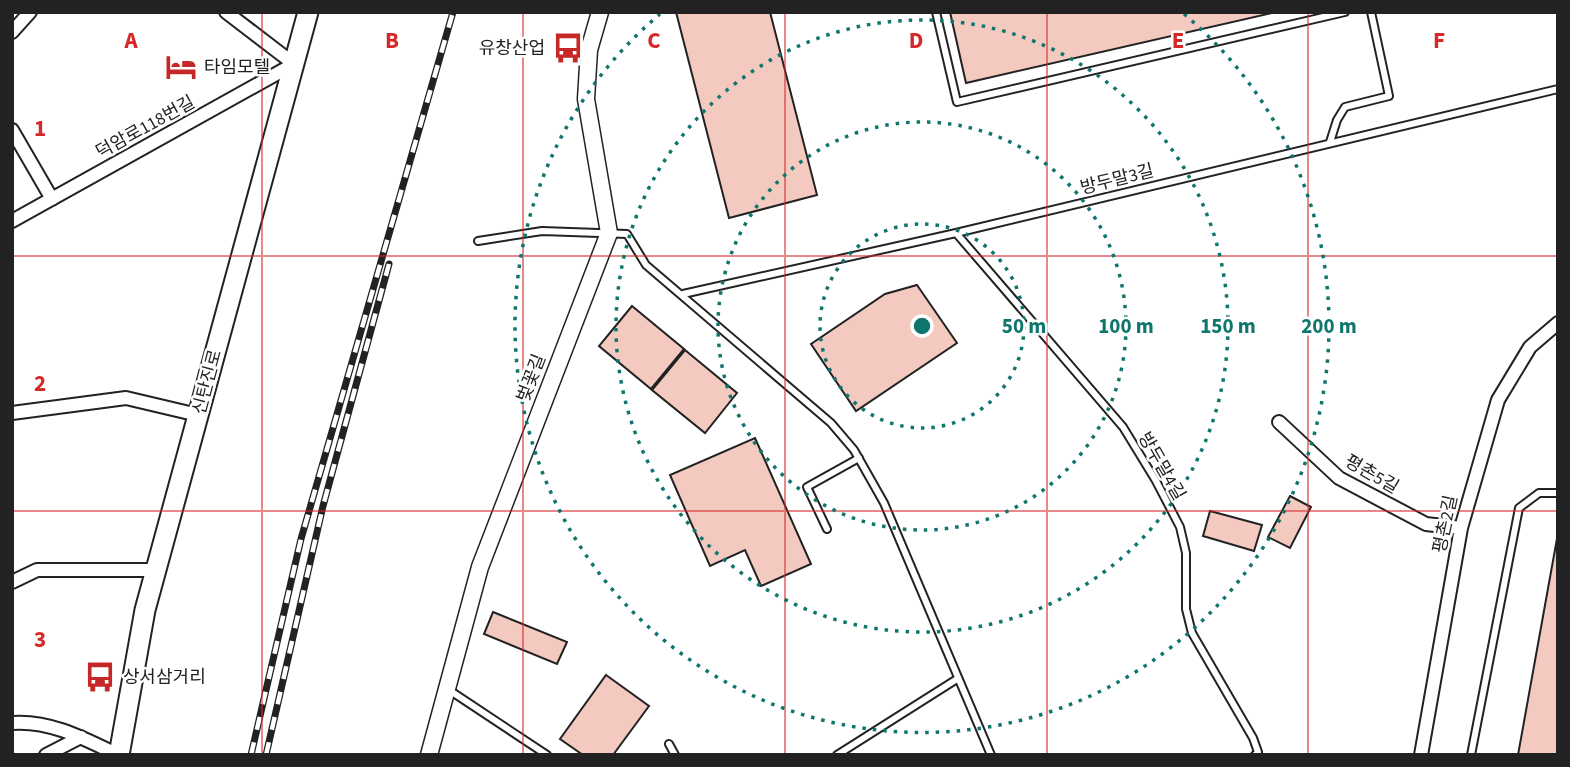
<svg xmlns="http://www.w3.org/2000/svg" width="1570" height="767" font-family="'Source Sans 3','Noto Sans KR',sans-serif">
	<rect width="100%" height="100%" fill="#fff"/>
	<path fill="#f3c9c0" stroke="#222" stroke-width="2" d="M 676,12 L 770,12 L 817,195 L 729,218 Z
		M 950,12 L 1276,12 L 966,83 Z
		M 917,285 L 957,343 L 856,411 L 811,344 L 885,294 Z
		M 632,306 L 684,349 L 651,389 L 599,346 Z
		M 685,350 L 737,393 L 705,433 L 652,390 Z
		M 755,438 L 811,564 L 761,586 L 745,550 L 710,566 L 670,475 Z
		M 1290,496 L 1311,507 L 1290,548 L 1268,537 Z
		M 1210,511 L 1262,525 L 1254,551 L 1203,536 Z
		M 1558,533 L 1558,755 L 1518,755 Z
		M 493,612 L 567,642 L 557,664 L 484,634 Z
		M 606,675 L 649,706 L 613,755 L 583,755 L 560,739 Z"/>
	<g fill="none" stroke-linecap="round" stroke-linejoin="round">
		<g stroke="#222" stroke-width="10">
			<path id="service" d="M 936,12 L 957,102 L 1345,12
				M 1330,142 L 1337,120 L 1345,107 L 1389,96 L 1371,12
				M 956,233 L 1123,427 L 1156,481 L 1180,527 L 1186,553 L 1186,609 L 1192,633 L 1253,738 L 1258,752 L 1255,755
				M 478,241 L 542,231 L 627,234 L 646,265 L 831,423 L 854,450 L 884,503 L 991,755
				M 683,294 L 956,233 L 1558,89
				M 827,529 L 807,487 L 859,458
				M 449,690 L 547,755
				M 669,744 L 675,755
				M 837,755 L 957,679
				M 1471,755 L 1519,508 L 1539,493 L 1558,493"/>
		</g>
		<g stroke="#222" stroke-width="16">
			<path id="minor" d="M 12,32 L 30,12
				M 12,130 L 52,199
				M 12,221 L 294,64 L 226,12
				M 12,413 L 126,398 L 198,415
				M 1279,422 L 1339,478 L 1426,524 L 1461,528
				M 12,582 L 37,570 L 156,570
				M 12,723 C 50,720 85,739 118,755
				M 46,755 L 81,737
				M 1421,755 L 1461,528 L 1498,400 L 1530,347 L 1558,323"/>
		</g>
		<g stroke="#222" stroke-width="19">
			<path id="tertiary" d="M 429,755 L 480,567 L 609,233 L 586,99 L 589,50 L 600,12"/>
		</g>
		<g stroke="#222" stroke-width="23">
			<path id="primary" d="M 119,755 L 145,610 L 308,12"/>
		</g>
		<use href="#service" stroke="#fff" stroke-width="6"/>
		<use href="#minor" stroke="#fff" stroke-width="12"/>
		<use href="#tertiary" stroke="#fff" stroke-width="16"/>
		<use href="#primary" stroke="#fff" stroke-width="19"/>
		<g stroke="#222" stroke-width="7">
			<path id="rail" d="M 251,755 L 301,539 L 453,12
				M 266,755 L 323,506 L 389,264"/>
		</g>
		<use href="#rail" stroke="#fff" stroke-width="4.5" stroke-dasharray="13" stroke-linecap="butt"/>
	</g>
	<path fill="none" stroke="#d62828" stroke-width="2" stroke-opacity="0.55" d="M 262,12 L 262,755M 523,12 L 523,755M 785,12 L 785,755M 1047,12 L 1047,755M 1308,12 L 1308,755M 12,256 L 1558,256M 12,511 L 1558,511"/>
	<g fill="none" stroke="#0f766e" stroke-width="3.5" stroke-dasharray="3.5 7">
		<circle cx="922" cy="326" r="102"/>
		<circle cx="922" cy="326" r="204"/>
		<circle cx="922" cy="326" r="306"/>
		<path d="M1184 14A407 407 0 1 1 660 14"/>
	</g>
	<defs>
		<g id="bus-bare" transform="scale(2.415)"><path d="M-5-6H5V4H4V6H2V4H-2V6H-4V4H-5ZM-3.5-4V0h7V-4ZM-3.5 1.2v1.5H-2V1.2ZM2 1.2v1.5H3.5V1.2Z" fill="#c62828" stroke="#fff" stroke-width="2.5" paint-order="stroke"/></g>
		<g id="hotel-bare" transform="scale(2.415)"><path d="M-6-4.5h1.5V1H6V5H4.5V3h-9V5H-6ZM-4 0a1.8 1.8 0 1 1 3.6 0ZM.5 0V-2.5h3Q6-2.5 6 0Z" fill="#c62828" stroke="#fff" stroke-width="2.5" paint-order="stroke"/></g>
	</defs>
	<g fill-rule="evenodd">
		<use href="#bus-bare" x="568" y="48"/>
		<use href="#hotel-bare" x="181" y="67"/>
		<use href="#bus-bare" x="100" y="677"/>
	</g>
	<g text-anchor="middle" stroke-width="5" stroke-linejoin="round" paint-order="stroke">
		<g font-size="18" fill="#222" stroke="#fff" text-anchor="start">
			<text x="545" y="54" text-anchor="end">유창산업</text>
			<text x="204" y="73">타임모텔</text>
			<text x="123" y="683">상서삼거리</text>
		</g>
		<g font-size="18" fill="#222" stroke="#fff">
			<text transform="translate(145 127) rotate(-29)" y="6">덕암로118번길</text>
			<text transform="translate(1117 179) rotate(-14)" y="6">방두말3길</text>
			<text transform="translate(531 378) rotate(-69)" y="6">벚꽃길</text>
			<text transform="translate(207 382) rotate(-75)" y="6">신탄진로</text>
			<text transform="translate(1162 466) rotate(60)" y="6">방두말4길</text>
			<text transform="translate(1372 474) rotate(30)" y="6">평촌5길</text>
			<text transform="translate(1445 524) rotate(-78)" y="6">평촌2길</text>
		</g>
	</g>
	<g font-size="23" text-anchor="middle" font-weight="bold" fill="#d62828" stroke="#fff" stroke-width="5" stroke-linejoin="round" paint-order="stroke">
		<text x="131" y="48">A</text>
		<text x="392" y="48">B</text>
		<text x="654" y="48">C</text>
		<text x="916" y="48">D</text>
		<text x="1178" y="48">E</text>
		<text x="1439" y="48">F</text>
		<text x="40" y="136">1</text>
		<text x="40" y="391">2</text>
		<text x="40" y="647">3</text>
	</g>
	<circle cx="922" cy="326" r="10" fill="#0f766e" stroke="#fff" stroke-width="3.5"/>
	<g font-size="21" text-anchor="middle" font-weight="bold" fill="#0f766e" stroke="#fff" stroke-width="5" stroke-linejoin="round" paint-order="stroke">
		<text x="1024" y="333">50 m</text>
		<text x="1126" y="333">100 m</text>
		<text x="1228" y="333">150 m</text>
		<text x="1329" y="333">200 m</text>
	</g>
	<rect width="1570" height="767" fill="none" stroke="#222222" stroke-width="28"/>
</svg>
